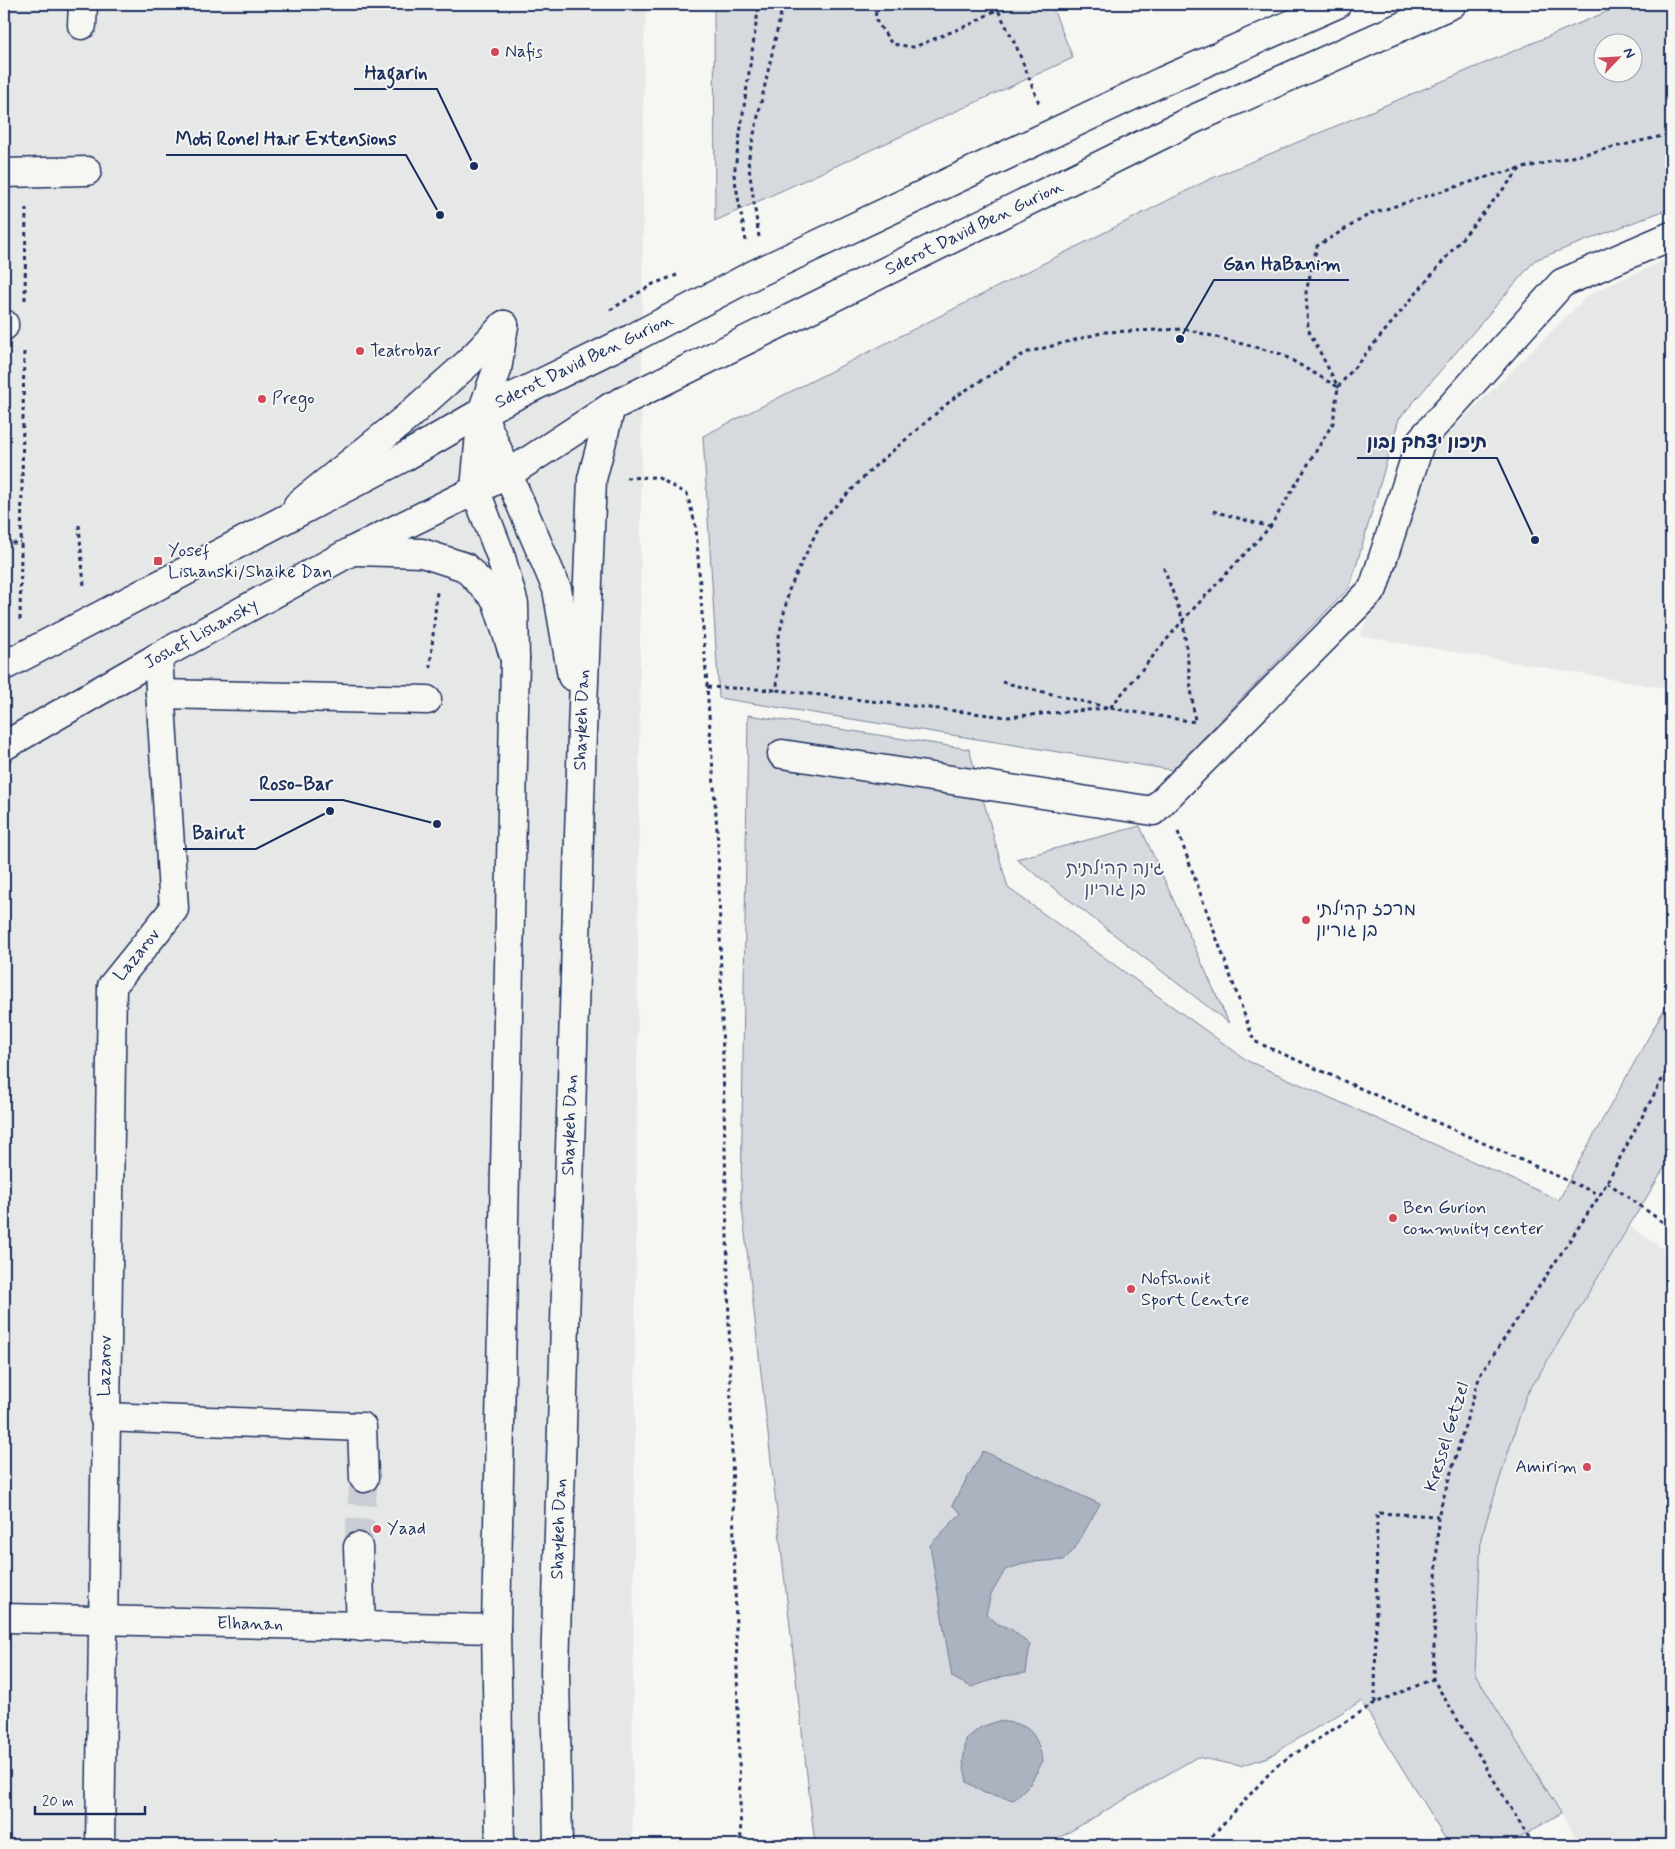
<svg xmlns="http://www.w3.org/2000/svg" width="1675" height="1849" font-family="Mynerve,'Playpen Sans Hebrew',sans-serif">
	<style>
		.built { fill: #e6e7e7 }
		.green { fill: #d6d9dd; stroke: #78849e; fill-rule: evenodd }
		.water { fill: #abb2c0; stroke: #717e99 }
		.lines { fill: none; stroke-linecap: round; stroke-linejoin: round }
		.minor-tunnel { stroke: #caced4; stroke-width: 28; stroke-dasharray: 28 14; stroke-linecap: butt }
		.minor-casing { stroke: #1b2f5e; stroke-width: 31 }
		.major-casing { stroke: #1b2f5e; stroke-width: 31 }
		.path { stroke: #1b2f5e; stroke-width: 3; stroke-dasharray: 4 4; stroke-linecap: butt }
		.minor { stroke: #f6f6f2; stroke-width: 28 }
		.major { stroke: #f6f6f2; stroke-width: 28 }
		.poi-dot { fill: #d1495b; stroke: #f6f6f2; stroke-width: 2 }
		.labels { text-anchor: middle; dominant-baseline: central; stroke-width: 4; stroke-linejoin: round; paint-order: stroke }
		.poi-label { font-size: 18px; fill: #1b2f5e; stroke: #f6f6f2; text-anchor: start }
		.street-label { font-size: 18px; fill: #1b2f5e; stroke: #f6f6f2 }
		.park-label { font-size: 18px; fill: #405177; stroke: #f6f6f2 }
		.leader { fill: none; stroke: #1b2f5e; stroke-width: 2 }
		.callout-dot { fill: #1b2f5e; stroke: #f6f6f2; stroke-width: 2 }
		.callout-label { font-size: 19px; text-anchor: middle; font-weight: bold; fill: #1b2f5e; stroke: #f6f6f2; stroke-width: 4; stroke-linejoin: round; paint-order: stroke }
	</style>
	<rect width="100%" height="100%" fill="#f6f6f2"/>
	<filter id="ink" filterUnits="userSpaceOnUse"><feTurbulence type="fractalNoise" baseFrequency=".02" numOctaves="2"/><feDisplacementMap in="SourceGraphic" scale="10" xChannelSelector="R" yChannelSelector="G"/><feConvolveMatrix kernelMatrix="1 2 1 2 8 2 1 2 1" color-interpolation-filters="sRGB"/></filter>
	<g filter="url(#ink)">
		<!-- built -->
		<g class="built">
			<polygon points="4,4 647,4 644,46 632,1845 4,1845"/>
			<polygon points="1671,258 1671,689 1360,636 1438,444 1589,294"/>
			<polygon points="1630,1226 1671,1255 1671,1845 1590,1845 1576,1837 1475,1674 1481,1538 1526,1396"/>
		</g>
		<!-- green -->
		<g class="green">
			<polygon points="714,4 1051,4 1073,58 715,221"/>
			<path d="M1625,4H1671V208L1535,260L1399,419L1350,587L1172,770L719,698L703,436L1208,180ZM1632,42V72H1602V42Z"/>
			<polygon points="748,715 969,749 1008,888 1248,1061 1559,1200 1576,1167 1671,997 1671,1157 1526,1396 1481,1538 1475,1674 1561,1813 1508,1845 1449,1845 1361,1701 1268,1757 1240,1766 1197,1757 1047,1845 815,1845 741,1198"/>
			<polygon points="1140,826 1229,1023 1016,859"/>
		</g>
		<!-- water -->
		<g class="water">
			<polygon points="983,1451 1100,1504 1074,1550 1064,1560 1029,1562 1005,1570 991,1595 986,1614 998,1624 1011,1629 1030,1645 1026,1673 1004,1676 971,1687 952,1677 930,1545 961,1513 952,1505"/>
			<path d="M998,1721C1030,1724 1035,1730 1043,1761L1030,1784L1014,1800L984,1793L967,1782L963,1762L966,1739L981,1727Z"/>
		</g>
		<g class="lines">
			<!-- minor-tunnel -->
			<polyline class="minor-tunnel" points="358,1547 364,1478"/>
			<defs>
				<g id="minor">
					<polyline points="82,25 83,4"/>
					<polyline points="4,173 87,171"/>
					<polyline points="4,324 4,326"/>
					<polyline points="483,416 557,589 572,676"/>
					<polyline points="298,505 405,419 468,363 504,325"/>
					<polyline points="160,694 427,700"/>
					<polyline points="782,754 1153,811 1373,589 1421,440 1562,283 1671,236"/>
					<polyline points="104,1417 362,1427 364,1478"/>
					<polyline points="358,1547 361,1627"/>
					<polyline points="4,1618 496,1629"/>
					<polyline points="100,1845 112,986 174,909 158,657"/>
					<polyline points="500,1845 496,1629 515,659 514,604 500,554 475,489 482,412 497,370 504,325"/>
					<polyline points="558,1845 555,1671 582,732 592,479 611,407"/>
				</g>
				<g id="major">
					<polyline points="356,551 422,553 465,567 496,599 515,659"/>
					<polyline points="4,666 406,456 482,412 631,339 755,274 1163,81 1337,4"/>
					<polyline points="4,746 158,657 352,551 508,474 611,407 1194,119 1452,4"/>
				</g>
			</defs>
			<!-- minor casing -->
			<use href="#minor" class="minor-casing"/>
			<!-- major casing -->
			<use href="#major" class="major-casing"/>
			<!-- path -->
			<g class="path">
				<polyline points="877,4 875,19 892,44 914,47 971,24 998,9"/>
				<polyline points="995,4 1017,48 1039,103"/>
				<polyline points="1520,169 1338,387 1308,329 1306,292 1317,246 1370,214 1493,175 1671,134"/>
				<polyline points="759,237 748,161 783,4"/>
				<polyline points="746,241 734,175 759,4"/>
				<polyline points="25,300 26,206"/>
				<polyline points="610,310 653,284 677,275"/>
				<polygon points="1185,329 1281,354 1338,387 1333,423 1270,527 1183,620 1110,708 1007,717 777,690 778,641 789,590 822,520 874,467 955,397 1025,353 1105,332"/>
				<polyline points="626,478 657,477 687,494 696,527 718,844 741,1845"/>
				<polyline points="1213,511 1270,527"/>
				<polyline points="79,525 84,586"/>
				<polyline points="4,543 21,543"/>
				<polyline points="20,620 24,351"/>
				<polyline points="430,668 437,592"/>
				<polyline points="1002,682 1110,708 1195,722 1183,620 1163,566"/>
				<polyline points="707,687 777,690"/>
				<polyline points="1178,832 1254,1041 1600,1195"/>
				<polyline points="1607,1182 1671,1228"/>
				<polyline points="1375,1703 1377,1513 1438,1516"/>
				<polyline points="1212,1836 1277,1765 1375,1703 1433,1679"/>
				<polyline points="1533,1845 1433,1679 1438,1516 1480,1375 1600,1195 1671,1063"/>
			</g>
			<!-- minor -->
			<use href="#minor" class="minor"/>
			<!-- major -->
			<use href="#major" class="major"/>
		</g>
	</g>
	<!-- markers -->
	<g class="poi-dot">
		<circle cx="495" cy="52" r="5"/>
		<circle cx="360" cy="351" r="5"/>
		<circle cx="262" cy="399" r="5"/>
		<rect x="153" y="556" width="10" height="10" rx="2.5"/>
		<circle cx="1306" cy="920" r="5"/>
		<circle cx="1393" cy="1218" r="5"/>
		<circle cx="1131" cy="1289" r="5"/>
		<circle cx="1587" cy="1467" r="5"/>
		<circle cx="377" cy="1529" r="5"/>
	</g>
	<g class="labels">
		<!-- poi labels -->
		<g class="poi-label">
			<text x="505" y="52">Nafis</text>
			<text x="370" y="351">Teatrobar</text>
			<text x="272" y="399">Prego</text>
			<text x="168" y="551">Yosef<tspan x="168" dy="21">Lishanski/Shaike Dan</tspan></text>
			<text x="1316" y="910">מרכז קהילתי<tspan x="1316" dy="21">בן גוריון</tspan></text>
			<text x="1403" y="1208">Ben Gurion<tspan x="1403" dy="21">community center</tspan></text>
			<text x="1141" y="1279">Nofshonit<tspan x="1141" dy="21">Sport Centre</tspan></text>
			<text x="1577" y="1467" text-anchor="end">Amirim</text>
			<text x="387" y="1529">Yaad</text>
		</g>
		<!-- street labels -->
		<g class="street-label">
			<text transform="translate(974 228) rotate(-26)">Sderot David Ben Gurion</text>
			<text transform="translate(584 361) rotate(-26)">Sderot David Ben Gurion</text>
			<text transform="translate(201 634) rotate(-29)">Joshef Lishansky</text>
			<text transform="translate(582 720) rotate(-88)">Shaykeh Dan</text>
			<text transform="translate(137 955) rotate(-51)">Lazarov</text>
			<text transform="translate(570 1125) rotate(-88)">Shaykeh Dan</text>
			<text transform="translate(105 1366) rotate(-89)">Lazarov</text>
			<text transform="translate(1447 1437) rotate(-73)">Kressel Getzel</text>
			<text transform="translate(559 1529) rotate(-88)">Shaykeh Dan</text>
			<text transform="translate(250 1624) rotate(1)">Elhanan</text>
		</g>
		<!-- park labels -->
		<g class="park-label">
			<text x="1115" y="869">גינה קהילתית<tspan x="1115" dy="21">בן גוריון</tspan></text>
		</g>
	</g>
	<!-- callouts -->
	<path class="leader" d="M474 166L437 89H354M440 215L406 155H166M1180 339L1214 280H1349M1535 540L1497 458H1357M437 824L343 800H250M330 811L256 849H183"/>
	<g class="callout-dot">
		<circle cx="474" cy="166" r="5"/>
		<circle cx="440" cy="215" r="5"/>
		<circle cx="1180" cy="339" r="5"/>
		<circle cx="1535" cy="540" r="5"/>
		<circle cx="437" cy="824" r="5"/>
		<circle cx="330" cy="811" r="5"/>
	</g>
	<g class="callout-label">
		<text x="396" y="79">Hagarin</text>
		<text x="286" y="145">Moti Ronel Hair Extensions</text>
		<text x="1282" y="270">Gan HaBanim</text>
		<text x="1427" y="448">תיכון יצחק נבון</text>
		<text x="296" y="790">Roso-Bar</text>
		<text x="219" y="839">Bairut</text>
	</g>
	<!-- margin -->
	<rect width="1675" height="1849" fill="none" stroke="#f6f6f2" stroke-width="20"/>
	<rect x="10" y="10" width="1655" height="1829" fill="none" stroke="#1b2f5e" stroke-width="2" filter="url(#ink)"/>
	<!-- north arrow -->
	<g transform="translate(1618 58) rotate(65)"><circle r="24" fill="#f6f6f2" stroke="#9ea6b7"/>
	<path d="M0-4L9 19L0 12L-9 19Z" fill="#d1495b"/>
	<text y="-8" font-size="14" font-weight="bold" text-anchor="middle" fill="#1b2f5e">N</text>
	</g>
	<!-- scale -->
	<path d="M35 1806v8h110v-8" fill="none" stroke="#1b2f5e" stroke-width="2.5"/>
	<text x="42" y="1806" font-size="15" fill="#1b2f5e" stroke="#f6f6f2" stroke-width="4" paint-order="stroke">20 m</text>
</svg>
